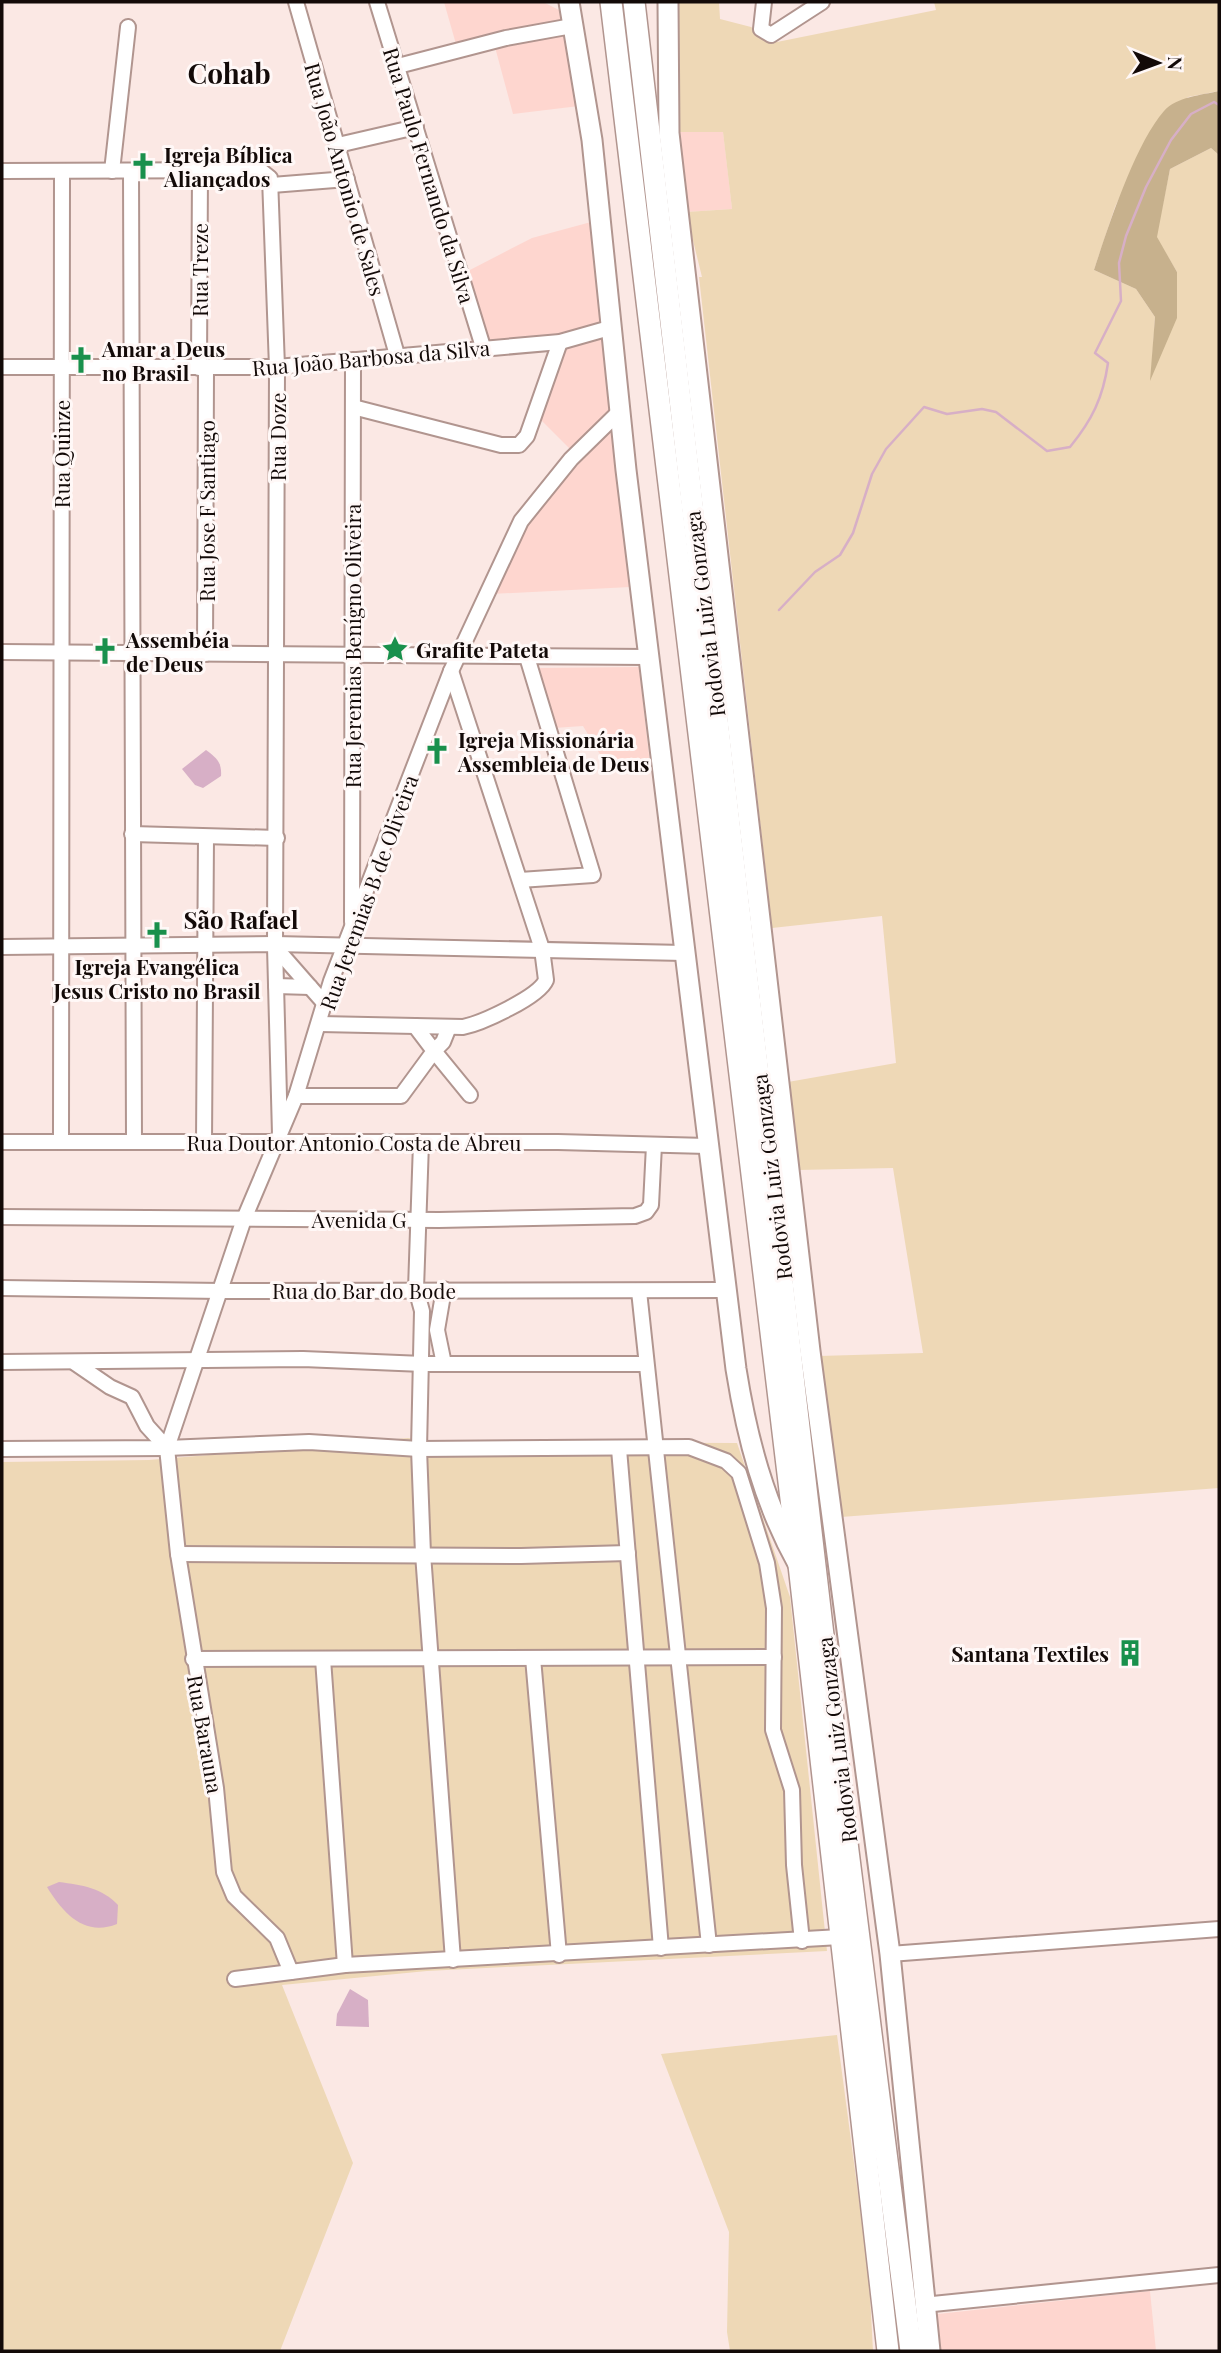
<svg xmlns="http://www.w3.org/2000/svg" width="1221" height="2353" font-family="'Playfair Display',serif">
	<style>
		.built { fill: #fed6cf }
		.green { fill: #eed8b6 }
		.forest { fill: #c7b18d }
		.water { fill: #d7afc6 }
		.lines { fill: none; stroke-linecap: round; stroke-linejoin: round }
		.stream { stroke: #d7afc6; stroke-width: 2.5 }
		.minor-casing { stroke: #b1958f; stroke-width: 18 }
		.major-casing { stroke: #b1958f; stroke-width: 23 }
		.highway-casing { stroke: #b1958f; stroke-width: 24 }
		.minor { stroke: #fff; stroke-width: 14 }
		.major { stroke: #fff; stroke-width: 19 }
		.highway { stroke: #fff; stroke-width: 21 }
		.labels { text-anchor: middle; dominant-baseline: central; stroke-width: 6; stroke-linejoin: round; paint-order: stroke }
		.poi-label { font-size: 21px; font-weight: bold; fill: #130a08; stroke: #fff8f7; text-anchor: start }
		.street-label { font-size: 21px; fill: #130a08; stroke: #fff8f7 }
		.quarter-label { font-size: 24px; font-weight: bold; fill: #130a08; stroke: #fff8f7 }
		.district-label { font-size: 28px; font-weight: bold; fill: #130a08; stroke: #fff8f7 }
	</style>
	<rect width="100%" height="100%" fill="#fbe8e4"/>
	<!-- built -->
	<g class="built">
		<polygon points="444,2 543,2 565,13 579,106 513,114 492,36 456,44"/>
		<polygon points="723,131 732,209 686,212 679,132"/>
		<polygon points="591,222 616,407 572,451 540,419 560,334 486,341 466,272 532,238"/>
		<polygon points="612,427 630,587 491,594 530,518"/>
		<polygon points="639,667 650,764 607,766 583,726 554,728 538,668"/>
		<polygon points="1150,2291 1156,2351 935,2351 929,2315"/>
	</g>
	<!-- green -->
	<g class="green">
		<polygon points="679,2 719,2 720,19 751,27 777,42 936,10 934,2 1219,2 1219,91 1188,97 1144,145 1115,207 1094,270 1136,289 1155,317 1151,378 1177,272 1156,237 1170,169 1211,148 1219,155 1219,1488 841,1517 833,1442 819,1356 923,1353 893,1168 798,1170 788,1082 896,1063 882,916 772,928 699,277 702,277 686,212 732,209 723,132 679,132"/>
		<polygon points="408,1438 438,1442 737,1443 790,1597 827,1951 427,1971 282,1985 353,2163 280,2351 2,2351 2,1462 149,1460"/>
		<polygon points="837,2035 869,2276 873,2351 730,2351 727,2332 729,2232 661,2054"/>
	</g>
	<!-- forest -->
	<path class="forest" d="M1219,91V155L1211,148L1170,169L1157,237L1177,272V318L1150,381L1155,317L1136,289L1094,270C1108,227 1135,144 1164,111C1176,97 1202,95 1219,91Z"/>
	<!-- water -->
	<g class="water">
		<path d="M206,750C217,758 222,763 221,776L203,788L195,785L182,769Z"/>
		<path d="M59,1882C82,1885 102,1888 118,1905L117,1924C84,1937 63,1913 47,1887Z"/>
		<polygon points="350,1989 368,2000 369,2027 336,2026 337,2014"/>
	</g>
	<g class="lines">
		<!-- stream -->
		<path class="stream" d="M779,610L815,572L840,555L853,533L872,474L886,449L924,407L947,414L982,409L996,412L1047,451L1070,447C1092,420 1103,398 1108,363L1095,353L1121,301L1119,263L1126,236L1146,187L1171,140L1191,114L1214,102L1219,105"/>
		<defs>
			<g id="minor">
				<polyline points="296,2 397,355"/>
				<polyline points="377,2 483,347"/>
				<polyline points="764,2 761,29 771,35 822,2"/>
				<polyline points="398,66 506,38 572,26"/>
				<polyline points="338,145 416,127"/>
				<polyline points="2,171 260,170 270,178 277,367 275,947 280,1134"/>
				<polyline points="112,171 128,27"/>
				<polyline points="131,171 134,1142"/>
				<polyline points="272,185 347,179"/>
				<polyline points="2,367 277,367 560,342 613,327"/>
				<polyline points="199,368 200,171"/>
				<polyline points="353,407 501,445 519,445 527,436 560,342"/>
				<polyline points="620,411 571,459 521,521 451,671 331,981 296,1096 244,1219 167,1448 178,1554 216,1788 224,1872 234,1896 277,1938 291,1972 345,1965 840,1937"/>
				<polyline points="2,652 648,657"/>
				<polyline points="205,654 206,369"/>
				<polyline points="132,834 277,838"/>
				<polyline points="520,880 593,875 527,657"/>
				<polyline points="352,922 353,360"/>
				<polyline points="2,947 275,944 684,953"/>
				<polyline points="275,947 325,1004"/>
				<polyline points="276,986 310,987"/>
				<path d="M320,1024L463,1027C482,1023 539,997 546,980L542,949L451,671"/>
				<polyline points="449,1027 443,1042 434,1051 470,1095"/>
				<polyline points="296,1096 401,1096 434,1051 415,1026"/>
				<polyline points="2,1142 558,1142 707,1146"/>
				<polyline points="61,1142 62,171"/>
				<polyline points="204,1142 206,837"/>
				<polyline points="421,1143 416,1289 422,1311 419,1449 423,1554 453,1960"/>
				<polyline points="2,1217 439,1220 635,1216 646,1212 651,1205 654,1145"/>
				<polyline points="2,1288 222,1291 726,1290"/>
				<polyline points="639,1291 709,1945"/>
				<polyline points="2,1362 303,1359 423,1364 645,1364"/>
				<polyline points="75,1363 110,1387 132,1397 147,1426 167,1448"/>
				<polyline points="444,1364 437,1330 444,1289"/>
				<polyline points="2,1449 167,1448 309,1442 419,1449 689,1447 726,1461 739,1473 767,1563 774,1608 773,1730 792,1790 794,1865 802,1941"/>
				<polyline points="619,1449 661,1948"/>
				<polyline points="178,1554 521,1556 628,1553"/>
				<polyline points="533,1658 559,1955"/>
				<polyline points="193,1659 774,1657"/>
				<polyline points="323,1659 345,1965"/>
				<polyline points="890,1954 1219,1929"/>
				<polyline points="235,1979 291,1972"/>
				<polyline points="923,2305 1219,2275"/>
			</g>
			<g id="major">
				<path d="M569,2L592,140L626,470L736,1369C747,1438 764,1503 798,1564"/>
				<polyline points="668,2 669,133 810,1351 890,1954 930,2351"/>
			</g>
			<g id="highway">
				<polyline points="611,2 799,1565 888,2351"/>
				<polyline points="634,2 848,1851 911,2351"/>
			</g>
		</defs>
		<!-- minor casing -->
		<use href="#minor" class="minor-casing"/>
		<!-- major casing -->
		<use href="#major" class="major-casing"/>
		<!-- highway casing -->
		<use href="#highway" class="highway-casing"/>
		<!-- minor -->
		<use href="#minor" class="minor"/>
		<!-- major -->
		<use href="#major" class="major"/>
		<!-- highway -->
		<use href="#highway" class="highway"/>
	</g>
	<!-- icons -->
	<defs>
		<symbol id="church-bare" viewBox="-9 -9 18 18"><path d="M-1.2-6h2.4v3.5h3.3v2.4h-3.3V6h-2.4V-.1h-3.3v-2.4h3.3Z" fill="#19904c" stroke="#fff8f7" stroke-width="2.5" paint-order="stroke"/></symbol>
		<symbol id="sight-bare" viewBox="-9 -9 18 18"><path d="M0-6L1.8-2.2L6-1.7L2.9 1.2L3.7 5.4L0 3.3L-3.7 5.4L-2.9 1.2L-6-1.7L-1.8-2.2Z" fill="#19904c" stroke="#fff8f7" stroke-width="2.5" paint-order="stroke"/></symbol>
		<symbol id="building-bare" viewBox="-9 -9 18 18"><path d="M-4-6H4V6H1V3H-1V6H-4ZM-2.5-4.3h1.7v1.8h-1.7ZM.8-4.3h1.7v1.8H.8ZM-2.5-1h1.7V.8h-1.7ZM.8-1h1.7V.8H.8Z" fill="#19904c" stroke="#fff8f7" stroke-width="2.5" paint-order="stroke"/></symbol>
	</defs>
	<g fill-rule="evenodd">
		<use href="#church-bare" x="124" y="147" width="38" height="38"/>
		<use href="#church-bare" x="62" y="341" width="38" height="38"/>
		<use href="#sight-bare" x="376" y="630" width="38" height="38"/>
		<use href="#church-bare" x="86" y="632" width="38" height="38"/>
		<use href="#church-bare" x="418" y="732" width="38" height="38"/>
		<use href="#church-bare" x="138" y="916" width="38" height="38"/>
		<use href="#building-bare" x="1111" y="1634" width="38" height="38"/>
	</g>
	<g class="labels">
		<!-- poi labels -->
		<g class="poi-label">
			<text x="164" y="154">Igreja Bíblica<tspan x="164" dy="24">Aliançados</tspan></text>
			<text x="102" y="348">Amar a Deus<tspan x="102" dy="24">no Brasil</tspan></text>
			<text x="126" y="639">Assembéia<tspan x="126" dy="24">de Deus</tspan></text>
			<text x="416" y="649">Grafite Pateta</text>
			<text x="458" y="739">Igreja Missionária<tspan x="458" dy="24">Assembleia de Deus</tspan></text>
			<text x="157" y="966" text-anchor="middle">Igreja Evangélica<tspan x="157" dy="24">Jesus Cristo no Brasil</tspan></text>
			<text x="1109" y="1653" text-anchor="end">Santana Textiles</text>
		</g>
		<!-- street labels -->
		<g class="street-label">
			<text transform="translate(430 175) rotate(73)">Rua Paulo Fernando da Silva</text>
			<text transform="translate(346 179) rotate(74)">Rua João Antonio de Sales</text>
			<text transform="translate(199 270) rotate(-90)">Rua Treze</text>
			<text transform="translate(371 357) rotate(-5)">Rua João Barbosa da Silva</text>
			<text transform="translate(277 437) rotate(-90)">Rua Doze</text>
			<text transform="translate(61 454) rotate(-90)">Rua Quinze</text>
			<text transform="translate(206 511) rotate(-90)">Rua Jose F Santiago</text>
			<text transform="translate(704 614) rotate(-97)">Rodovia Luiz Gonzaga</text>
			<text transform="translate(352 646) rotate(-90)">Rua Jeremias Benígno Oliveira</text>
			<text transform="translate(368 892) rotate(-70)">Rua Jeremias B de Oliveira</text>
			<text x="354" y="1142">Rua Doutor Antonio Costa de Abreu</text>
			<text transform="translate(771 1177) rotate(-97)">Rodovia Luiz Gonzaga</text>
			<text x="359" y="1219">Avenida G</text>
			<text x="364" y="1290">Rua do Bar do Bode</text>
			<text transform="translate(206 1734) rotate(80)">Rua Barauna</text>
			<text transform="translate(836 1740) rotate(-97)">Rodovia Luiz Gonzaga</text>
		</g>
		<!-- quarter labels -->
		<g class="quarter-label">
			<text x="241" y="919">São Rafael</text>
		</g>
		<!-- district labels -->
		<g class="district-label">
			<text x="229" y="72">Cohab</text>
		</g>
	</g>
	<!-- border -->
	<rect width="1221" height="2353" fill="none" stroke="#130a08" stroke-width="7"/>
	<!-- north arrow -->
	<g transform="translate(1158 63) rotate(91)" stroke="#fff8f7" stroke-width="5" paint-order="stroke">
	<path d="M0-5L12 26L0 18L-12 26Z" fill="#130a08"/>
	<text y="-10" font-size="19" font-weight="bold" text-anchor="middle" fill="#130a08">N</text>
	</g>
</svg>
